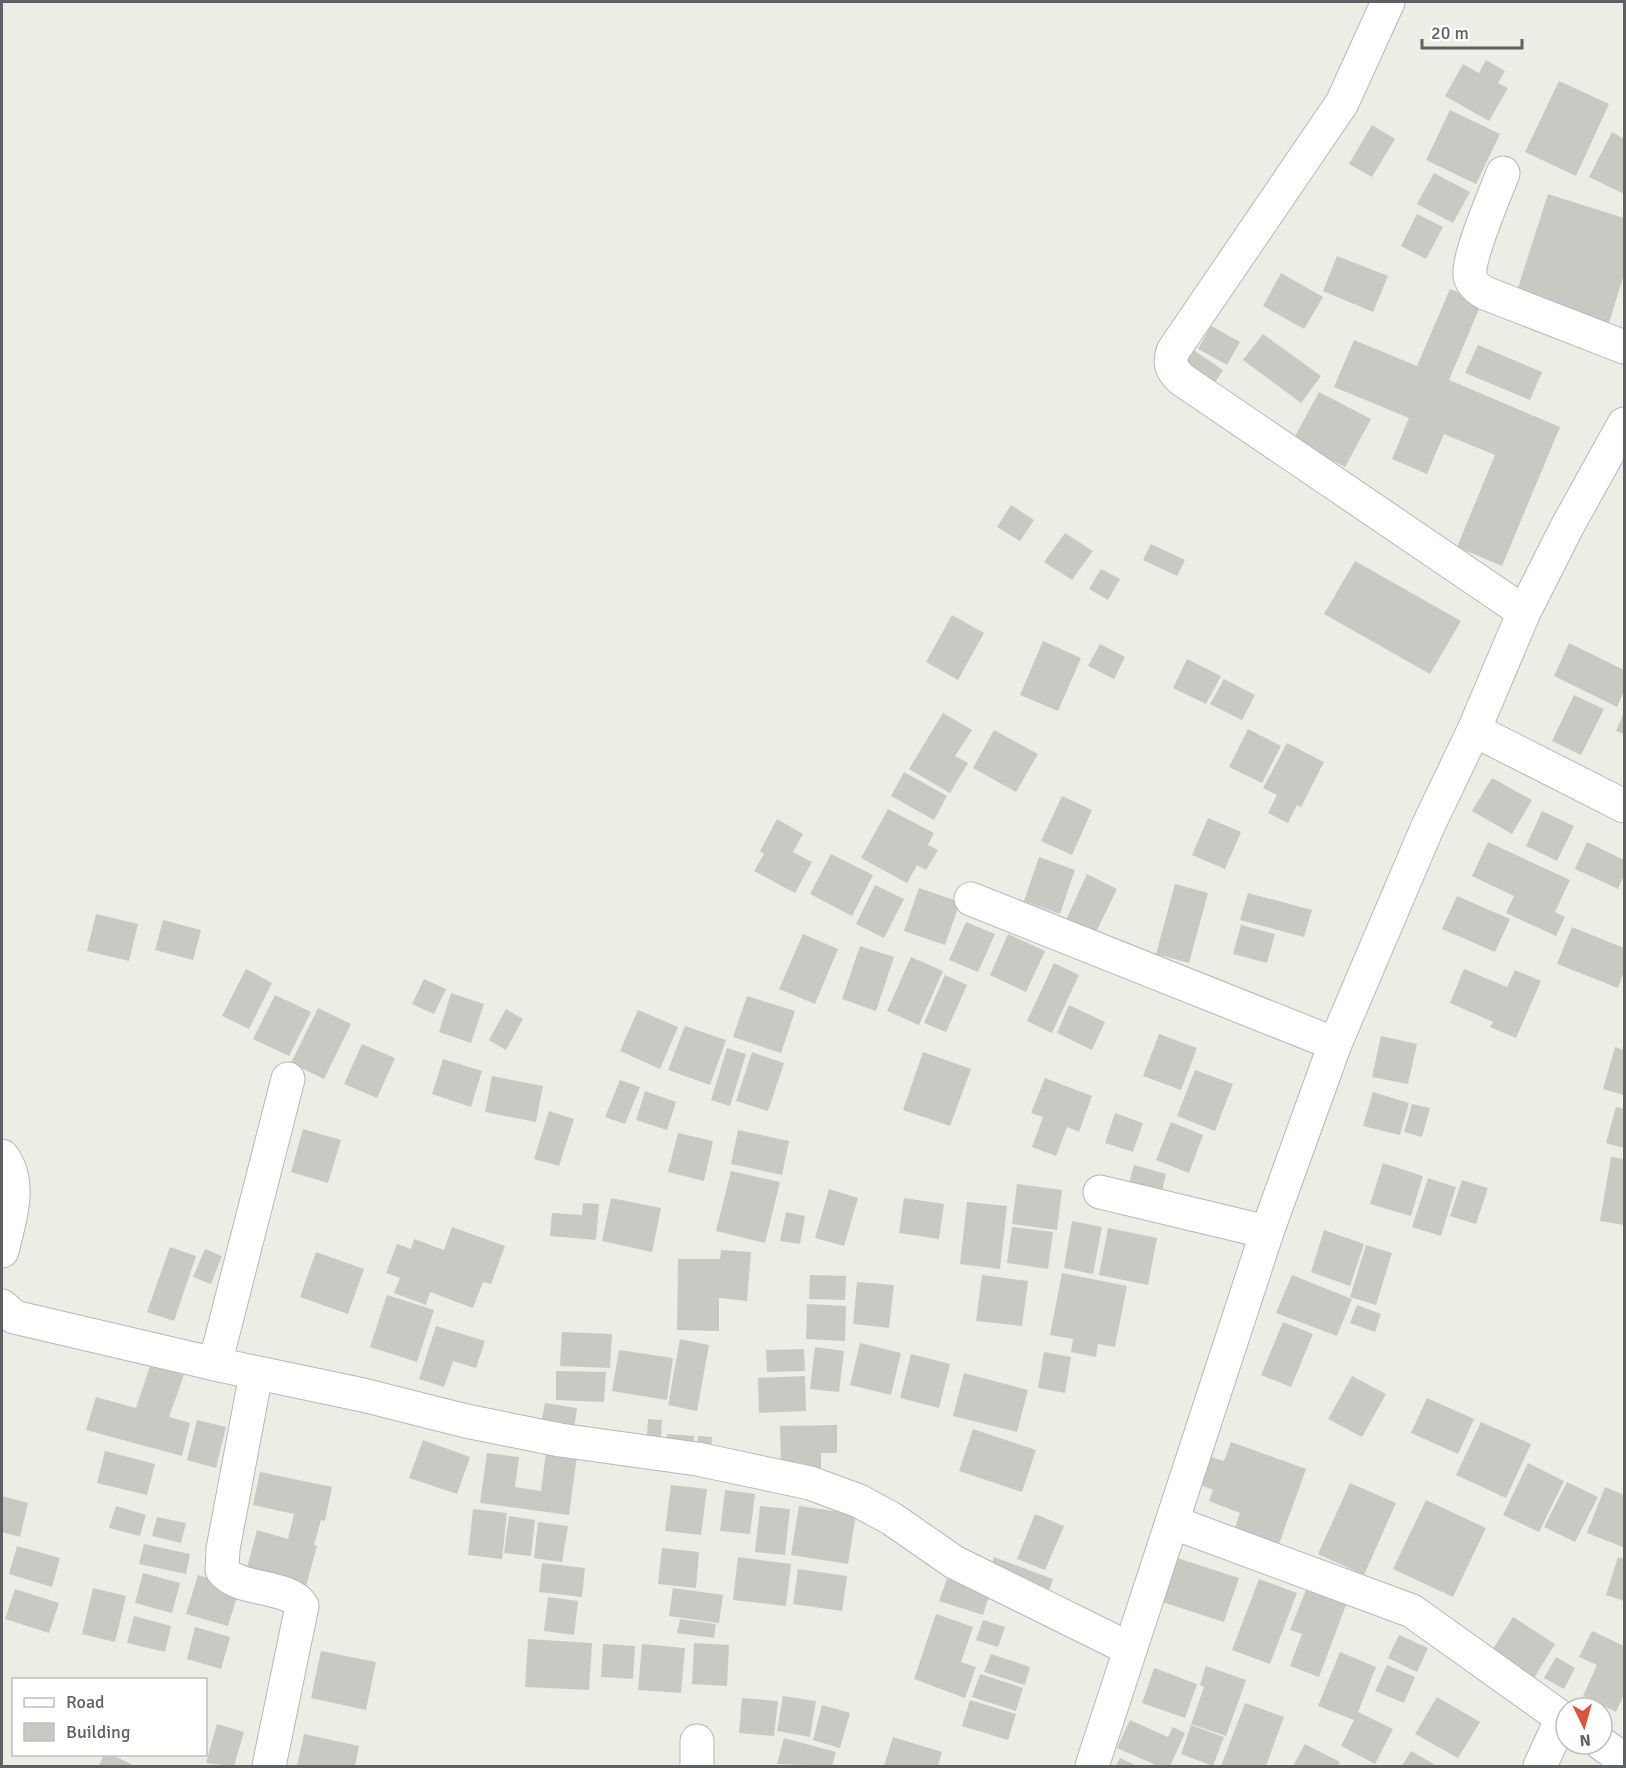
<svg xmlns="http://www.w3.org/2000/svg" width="1626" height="1768" font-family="Signika,sans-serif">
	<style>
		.building { fill: #cac8c2 }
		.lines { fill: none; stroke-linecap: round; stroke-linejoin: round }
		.minor-casing { stroke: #b5b7bb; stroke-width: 35 }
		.minor { stroke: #fff; stroke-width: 33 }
	</style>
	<rect width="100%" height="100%" fill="#eeede5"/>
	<!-- building -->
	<g class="building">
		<polygon points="1486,60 1505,71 1498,83 1508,88 1489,121 1445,96 1463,64 1479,73"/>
		<polygon points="1559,81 1609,104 1576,176 1525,152"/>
		<polygon points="1450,110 1500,134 1476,184 1426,160"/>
		<polygon points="1372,125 1395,139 1372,177 1349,164"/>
		<polygon points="1612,132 1624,139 1624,194 1589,177"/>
		<polygon points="1434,173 1470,192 1453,223 1417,204"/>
		<polygon points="1548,194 1624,218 1624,274 1608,326 1515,297"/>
		<polygon points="1417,214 1443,227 1426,259 1401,246"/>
		<polygon points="1337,256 1388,276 1373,312 1323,291"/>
		<polygon points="1281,273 1323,297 1304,329 1263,306"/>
		<polygon points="1450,289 1482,302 1449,380 1560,427 1502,566 1457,547 1495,455 1444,434 1427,474 1392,459 1409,418 1334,387 1354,340 1417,366"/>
		<polygon points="1211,326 1240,342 1227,365 1198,349"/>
		<polygon points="1263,334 1321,376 1301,403 1243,360"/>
		<polygon points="1478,345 1542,372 1530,400 1465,373"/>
		<polygon points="1189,347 1223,370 1213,386 1178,363"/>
		<polygon points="1319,392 1371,419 1345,467 1293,440"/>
		<polygon points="1011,505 1034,520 1020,541 997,527"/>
		<polygon points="1065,533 1093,551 1072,580 1044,562"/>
		<polygon points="1151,544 1185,560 1177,576 1143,560"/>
		<polygon points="1355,561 1461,621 1430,674 1324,614"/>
		<polygon points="1101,569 1120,579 1108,600 1089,589"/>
		<polygon points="952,615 984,633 958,680 926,662"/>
		<polygon points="1043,641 1081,658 1058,711 1020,695"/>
		<polygon points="1569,643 1624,670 1624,691 1617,707 1554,676"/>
		<polygon points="1100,644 1125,657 1114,679 1088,666"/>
		<polygon points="1187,659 1221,676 1206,704 1173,688"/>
		<polygon points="1224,679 1255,695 1242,720 1210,704"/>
		<polygon points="1574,695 1604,709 1581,755 1552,741"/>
		<polygon points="1624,712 1624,734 1616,731"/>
		<polygon points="943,713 972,730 955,756 968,763 950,793 909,769"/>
		<polygon points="1248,729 1281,746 1262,783 1229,767"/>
		<polygon points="994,730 1038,754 1016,792 973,768"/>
		<polygon points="1287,743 1324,762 1301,807 1297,805 1288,823 1268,813 1277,795 1263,788"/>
		<polygon points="904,772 947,796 934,820 891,796"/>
		<polygon points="1492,778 1532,800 1512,834 1472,811"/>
		<polygon points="1062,796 1092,810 1072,855 1041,841"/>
		<polygon points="888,809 934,833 928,845 938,850 926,870 917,865 907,883 861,858"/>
		<polygon points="1542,811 1574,826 1557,861 1526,846"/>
		<polygon points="1208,818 1241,832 1225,869 1192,855"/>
		<polygon points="777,819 803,834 793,852 812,862 795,893 754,871 764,854 760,851"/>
		<polygon points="1488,842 1570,880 1555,912 1565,917 1556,936 1506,913 1514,896 1472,876"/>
		<polygon points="1587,842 1624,860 1624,875 1618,889 1575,869"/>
		<polygon points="831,854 873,875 852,916 810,894"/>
		<polygon points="1039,857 1075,870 1060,914 1024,901"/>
		<polygon points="1087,874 1117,889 1095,934 1066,920"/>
		<polygon points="1175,884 1208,893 1189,963 1156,954"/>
		<polygon points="875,885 904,899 884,938 856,924"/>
		<polygon points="919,888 960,902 945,945 904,931"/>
		<polygon points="1248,893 1312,910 1304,937 1240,920"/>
		<polygon points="1457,896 1510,919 1495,952 1442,929"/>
		<polygon points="96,914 138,924 129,961 87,951"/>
		<polygon points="163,920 201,930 193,960 155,950"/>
		<polygon points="966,922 995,934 978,972 949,960"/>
		<polygon points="1241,925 1275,934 1267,963 1233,954"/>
		<polygon points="1572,927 1624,948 1624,971 1618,988 1557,964"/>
		<polygon points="803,934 838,949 815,1004 779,989"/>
		<polygon points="1008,934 1045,951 1026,992 990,975"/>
		<polygon points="860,946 894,957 876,1011 842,999"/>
		<polygon points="911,957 943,971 919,1025 887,1011"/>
		<polygon points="1054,963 1079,975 1052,1033 1027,1021"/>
		<polygon points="246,969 272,983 249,1029 222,1016"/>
		<polygon points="1464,969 1507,987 1515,970 1541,981 1516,1038 1490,1027 1493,1022 1450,1003"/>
		<polygon points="945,975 967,985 946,1032 924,1023"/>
		<polygon points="424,979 446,989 434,1014 412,1004"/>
		<polygon points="451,993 484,1004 471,1043 439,1032"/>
		<polygon points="275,995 311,1012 289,1056 253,1039"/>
		<polygon points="747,996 795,1011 781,1053 733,1037"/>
		<polygon points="1069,1005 1105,1022 1092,1050 1057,1033"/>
		<polygon points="318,1008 351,1024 324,1079 291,1063"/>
		<polygon points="506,1009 523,1019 506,1050 489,1040"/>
		<polygon points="638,1010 678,1027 660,1069 620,1051"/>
		<polygon points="685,1026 726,1040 710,1085 668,1070"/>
		<polygon points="1159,1034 1197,1048 1181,1090 1143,1076"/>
		<polygon points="1381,1036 1417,1044 1408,1084 1372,1077"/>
		<polygon points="362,1044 395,1058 377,1098 344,1084"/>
		<polygon points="1615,1047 1624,1050 1624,1095 1603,1089"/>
		<polygon points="727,1048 746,1054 730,1106 711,1100"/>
		<polygon points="752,1052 784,1063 768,1111 736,1101"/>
		<polygon points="923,1052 971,1069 950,1126 903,1110"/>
		<polygon points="443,1059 482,1071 471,1107 432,1094"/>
		<polygon points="1195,1070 1233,1084 1215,1131 1177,1116"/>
		<polygon points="492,1076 543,1086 536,1122 485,1112"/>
		<polygon points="1045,1078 1092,1096 1079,1132 1067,1127 1056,1156 1032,1147 1043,1117 1031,1113"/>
		<polygon points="620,1080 640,1087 625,1124 605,1117"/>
		<polygon points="645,1091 676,1102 667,1130 636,1120"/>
		<polygon points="1373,1092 1409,1103 1400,1135 1363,1126"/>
		<polygon points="1412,1104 1430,1108 1422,1137 1404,1132"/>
		<polygon points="1616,1107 1624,1109 1624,1148 1606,1143"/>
		<polygon points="549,1111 574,1119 559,1166 534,1159"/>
		<polygon points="1115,1113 1143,1123 1133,1152 1105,1143"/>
		<polygon points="1171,1122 1203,1135 1189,1173 1156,1160"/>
		<polygon points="303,1129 341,1140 328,1183 291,1172"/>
		<polygon points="738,1130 789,1141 782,1175 731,1164"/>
		<polygon points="678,1133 713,1141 704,1181 668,1172"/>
		<polygon points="1611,1157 1624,1159 1624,1225 1600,1221"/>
		<polygon points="1383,1163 1423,1176 1411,1216 1370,1204"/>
		<polygon points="1134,1165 1166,1174 1159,1203 1126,1194"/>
		<polygon points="731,1171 780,1182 765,1243 716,1231"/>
		<polygon points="1428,1178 1456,1187 1441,1236 1412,1227"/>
		<polygon points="1462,1180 1488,1188 1476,1224 1450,1216"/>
		<polygon points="1017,1184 1062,1190 1057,1230 1012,1224"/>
		<polygon points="829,1189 858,1198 844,1246 815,1238"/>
		<polygon points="611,1198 661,1208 652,1252 602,1241"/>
		<polygon points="904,1198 944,1204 939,1239 899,1233"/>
		<polygon points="967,1202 1007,1206 1000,1269 960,1264"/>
		<polygon points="583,1203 599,1204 596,1240 550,1236 552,1213 582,1215"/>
		<polygon points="786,1212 805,1216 800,1244 780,1241"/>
		<polygon points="1072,1221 1102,1227 1093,1274 1064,1268"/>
		<polygon points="452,1227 505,1246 491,1284 483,1282 473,1308 430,1292 426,1305 394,1293 400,1278 386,1273 397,1244 411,1249 414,1239 444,1250"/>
		<polygon points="1012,1227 1053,1232 1048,1269 1007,1263"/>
		<polygon points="1108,1228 1157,1238 1148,1285 1099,1275"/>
		<polygon points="1324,1230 1364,1244 1350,1286 1311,1272"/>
		<polygon points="1366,1245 1392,1253 1376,1305 1350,1297"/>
		<polygon points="170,1247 196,1256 174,1321 147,1312"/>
		<polygon points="205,1249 222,1256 211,1284 193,1277"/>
		<polygon points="721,1250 751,1252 747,1301 719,1298 719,1331 677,1330 678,1259 720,1259"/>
		<polygon points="316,1252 364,1269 348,1314 300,1297"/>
		<polygon points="1062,1273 1127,1286 1115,1347 1098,1344 1096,1357 1071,1352 1073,1339 1050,1335"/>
		<polygon points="810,1275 846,1276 845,1300 809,1299"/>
		<polygon points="982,1275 1028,1281 1022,1326 976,1321"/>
		<polygon points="1292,1275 1352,1299 1337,1336 1276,1313"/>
		<polygon points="857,1282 894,1285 889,1328 853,1324"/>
		<polygon points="387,1295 434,1310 417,1362 370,1347"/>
		<polygon points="807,1304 846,1306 845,1341 806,1339"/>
		<polygon points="1357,1305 1381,1314 1375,1332 1350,1323"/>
		<polygon points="1283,1322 1313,1334 1291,1387 1261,1375"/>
		<polygon points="436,1326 485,1341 476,1368 453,1361 444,1387 419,1379"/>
		<polygon points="562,1332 612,1334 610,1368 560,1366"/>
		<polygon points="680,1339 709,1345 697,1411 668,1405"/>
		<polygon points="860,1343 901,1353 891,1395 850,1385"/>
		<polygon points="815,1347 844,1351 839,1392 810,1389"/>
		<polygon points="804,1349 805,1371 767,1372 766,1350"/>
		<polygon points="619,1350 673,1358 667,1400 612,1391"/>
		<polygon points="1044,1352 1071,1357 1065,1393 1038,1388"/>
		<polygon points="911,1354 950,1364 939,1408 900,1398"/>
		<polygon points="151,1363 184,1375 169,1417 190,1423 182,1456 86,1430 96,1397 136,1408"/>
		<polygon points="556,1371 606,1372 604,1402 556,1400"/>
		<polygon points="964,1373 1028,1390 1017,1432 953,1416"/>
		<polygon points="805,1376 806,1411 759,1413 758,1378"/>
		<polygon points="1352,1376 1386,1394 1362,1437 1328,1419"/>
		<polygon points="1427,1398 1474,1419 1458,1454 1411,1433"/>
		<polygon points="545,1403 577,1408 573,1435 540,1429"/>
		<polygon points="648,1419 662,1420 660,1450 646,1448"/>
		<polygon points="197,1420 226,1427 216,1468 187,1460"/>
		<polygon points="1481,1422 1531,1444 1506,1498 1456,1475"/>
		<polygon points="837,1425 837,1453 821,1453 821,1468 781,1469 780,1426"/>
		<polygon points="973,1429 1036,1450 1022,1492 959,1471"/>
		<polygon points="667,1434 694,1436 693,1455 666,1454"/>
		<polygon points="698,1436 712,1437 711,1457 697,1456"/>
		<polygon points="423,1440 470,1457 457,1494 409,1478"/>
		<polygon points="1231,1442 1306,1469 1279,1544 1235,1528 1240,1513 1209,1501 1213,1490 1201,1485 1211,1457 1224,1461"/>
		<polygon points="105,1451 155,1464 147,1495 97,1483"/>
		<polygon points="546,1452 577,1456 569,1515 480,1503 487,1453 519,1457 515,1487 541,1491"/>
		<polygon points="1528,1463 1564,1481 1539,1532 1503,1515"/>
		<polygon points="260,1472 332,1487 325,1521 321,1520 314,1545 317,1546 305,1590 245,1575 257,1530 288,1539 294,1514 253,1505"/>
		<polygon points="1567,1482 1598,1497 1575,1542 1544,1527"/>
		<polygon points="1350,1483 1396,1503 1364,1575 1318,1554"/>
		<polygon points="671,1485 707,1489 701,1535 665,1531"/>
		<polygon points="1605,1487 1624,1495 1623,1547 1587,1533"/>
		<polygon points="725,1490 755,1494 750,1534 720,1531"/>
		<polygon points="2,1496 28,1503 20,1537 2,1532"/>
		<polygon points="1426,1500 1486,1528 1453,1597 1393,1569"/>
		<polygon points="116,1506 146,1515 140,1536 109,1528"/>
		<polygon points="760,1506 790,1509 785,1555 755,1552"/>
		<polygon points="799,1506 856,1514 848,1564 791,1555"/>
		<polygon points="473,1509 507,1513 502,1559 468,1555"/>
		<polygon points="1035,1514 1064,1526 1045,1570 1017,1559"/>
		<polygon points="509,1516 535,1520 531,1556 504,1553"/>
		<polygon points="157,1517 186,1523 181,1543 152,1536"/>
		<polygon points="538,1522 568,1526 562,1562 534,1558"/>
		<polygon points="144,1544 190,1554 186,1574 139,1564"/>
		<polygon points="17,1546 60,1558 52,1587 9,1574"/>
		<polygon points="662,1548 699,1552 696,1588 658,1584"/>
		<polygon points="738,1557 791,1564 786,1606 733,1600"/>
		<polygon points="994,1557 1053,1579 1046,1599 987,1577"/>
		<polygon points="1174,1557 1239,1578 1224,1622 1159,1601"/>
		<polygon points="1618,1557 1624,1559 1624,1601 1606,1595"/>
		<polygon points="542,1563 585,1568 582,1597 539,1592"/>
		<polygon points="798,1569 847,1576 842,1611 793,1604"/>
		<polygon points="143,1573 180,1583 172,1613 135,1603"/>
		<polygon points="198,1575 240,1587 228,1626 186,1614"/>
		<polygon points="947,1579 990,1593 983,1615 939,1601"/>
		<polygon points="1259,1579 1297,1593 1270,1664 1232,1650"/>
		<polygon points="93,1588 126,1596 115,1642 82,1634"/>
		<polygon points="673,1588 723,1595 719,1623 669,1616"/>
		<polygon points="15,1589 59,1603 49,1633 5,1619"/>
		<polygon points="1306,1590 1346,1605 1319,1677 1290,1666 1302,1634 1290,1630"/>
		<polygon points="548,1597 578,1601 574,1635 544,1631"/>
		<polygon points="936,1614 973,1627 961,1662 976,1667 965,1698 914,1679"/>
		<polygon points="134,1616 171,1626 165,1652 127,1643"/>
		<polygon points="1513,1617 1555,1644 1534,1678 1491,1652"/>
		<polygon points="680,1619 716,1624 714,1638 677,1633"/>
		<polygon points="983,1620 1005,1627 998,1647 976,1640"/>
		<polygon points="195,1627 230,1637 221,1669 187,1659"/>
		<polygon points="1592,1631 1624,1646 1624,1694 1616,1712 1583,1696 1597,1665 1579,1657"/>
		<polygon points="1399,1635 1428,1648 1417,1672 1388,1658"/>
		<polygon points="528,1639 592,1643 589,1690 525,1687"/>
		<polygon points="694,1643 729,1645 727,1686 692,1684"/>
		<polygon points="603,1644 635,1646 633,1679 601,1677"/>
		<polygon points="642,1644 685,1648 681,1693 638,1690"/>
		<polygon points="321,1651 376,1662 366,1710 311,1698"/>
		<polygon points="1340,1652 1376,1667 1358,1712 1393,1729 1375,1764 1341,1746 1354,1720 1318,1706"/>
		<polygon points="991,1654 1030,1667 1025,1685 984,1672"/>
		<polygon points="1556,1657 1575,1668 1564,1689 1544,1678"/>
		<polygon points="1387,1665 1415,1677 1404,1703 1375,1691"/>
		<polygon points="1206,1666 1246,1680 1226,1736 1191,1724 1204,1687 1200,1685"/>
		<polygon points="1154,1668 1197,1684 1185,1718 1142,1703"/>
		<polygon points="980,1674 1023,1688 1016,1711 972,1697"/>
		<polygon points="783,1696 816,1701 810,1737 777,1731"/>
		<polygon points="1437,1697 1480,1722 1458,1758 1415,1734"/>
		<polygon points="742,1698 778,1701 774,1736 739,1733"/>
		<polygon points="970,1700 1016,1714 1008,1740 962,1726"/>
		<polygon points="1245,1703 1284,1717 1266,1766 1221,1766"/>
		<polygon points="822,1705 850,1713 840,1748 813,1740"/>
		<polygon points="1130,1720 1168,1737 1173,1727 1185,1733 1170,1766 1158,1766 1117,1748"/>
		<polygon points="217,1724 244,1732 234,1766 206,1763"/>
		<polygon points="1191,1725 1224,1737 1213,1766 1181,1754"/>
		<polygon points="304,1734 359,1746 355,1766 297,1766"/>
		<polygon points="893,1737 942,1752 938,1766 884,1766"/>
		<polygon points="784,1738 836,1752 832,1766 777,1764"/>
		<polygon points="1305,1744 1340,1762 1338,1766 1293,1766"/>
		<polygon points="1411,1751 1437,1766 1402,1766"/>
		<polygon points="104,1754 110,1754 135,1766 99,1766"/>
		<polygon points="1120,1758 1137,1766 1116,1766"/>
	</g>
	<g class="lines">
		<defs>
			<g id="minor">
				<path d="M1388,2L1342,103L1173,351C1169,364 1171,369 1181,379L1524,612"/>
				<path d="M1503,173C1495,195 1468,255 1470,275C1471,284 1478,289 1485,293L1624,347"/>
				<polyline points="1474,730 1624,806"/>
				<polyline points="971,899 1335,1044"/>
				<polyline points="288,1079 215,1364 363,1395 466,1421 560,1440 697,1459 810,1483 859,1501 892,1519 954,1562 1130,1649"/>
				<path d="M2,1156C23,1183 9,1221 2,1251"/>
				<polyline points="1100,1192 1267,1232"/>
				<polyline points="2,1306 14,1317 215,1364"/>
				<path d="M256,1374L223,1549L222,1570C238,1592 289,1584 302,1606L269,1766"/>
				<polyline points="1172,1522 1412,1611 1566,1721"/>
				<polyline points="697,1741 697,1766"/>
				<polyline points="1602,1744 1624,1760"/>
				<polyline points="1092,1766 1267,1232 1335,1044 1428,826 1474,730 1524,612 1568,525 1624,424"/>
				<polyline points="1540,1766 1562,1718"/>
			</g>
		</defs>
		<!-- minor casing -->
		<use href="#minor" class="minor-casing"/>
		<!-- minor -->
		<use href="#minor" class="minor"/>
	</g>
	<!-- border -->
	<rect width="1626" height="1768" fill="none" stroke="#5d6064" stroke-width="6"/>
	<!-- legend -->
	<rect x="12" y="1678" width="195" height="78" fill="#ffffff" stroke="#bebfc1" stroke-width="1.5"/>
	<rect x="24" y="1698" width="30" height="9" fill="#ffffff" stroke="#bebfc1" stroke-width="1.5"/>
	<text x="66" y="1708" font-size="18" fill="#5d6064">Road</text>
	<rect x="24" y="1723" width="30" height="18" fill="#cac8c2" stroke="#bebfc1" stroke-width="1.5"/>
	<text x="66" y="1738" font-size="18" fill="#5d6064">Building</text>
	<!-- north arrow -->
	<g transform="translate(1584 1726) rotate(175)"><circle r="28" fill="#ffffff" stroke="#bebfc1" stroke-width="1.5"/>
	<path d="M0-4.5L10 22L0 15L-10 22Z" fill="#db553e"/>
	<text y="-9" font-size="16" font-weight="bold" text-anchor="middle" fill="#5d6064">N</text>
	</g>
	<!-- scale -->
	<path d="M1422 39v9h100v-9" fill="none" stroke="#5d6064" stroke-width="3"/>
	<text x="1431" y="39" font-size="18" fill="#5d6064" stroke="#ffffff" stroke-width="4.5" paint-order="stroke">20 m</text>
</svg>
